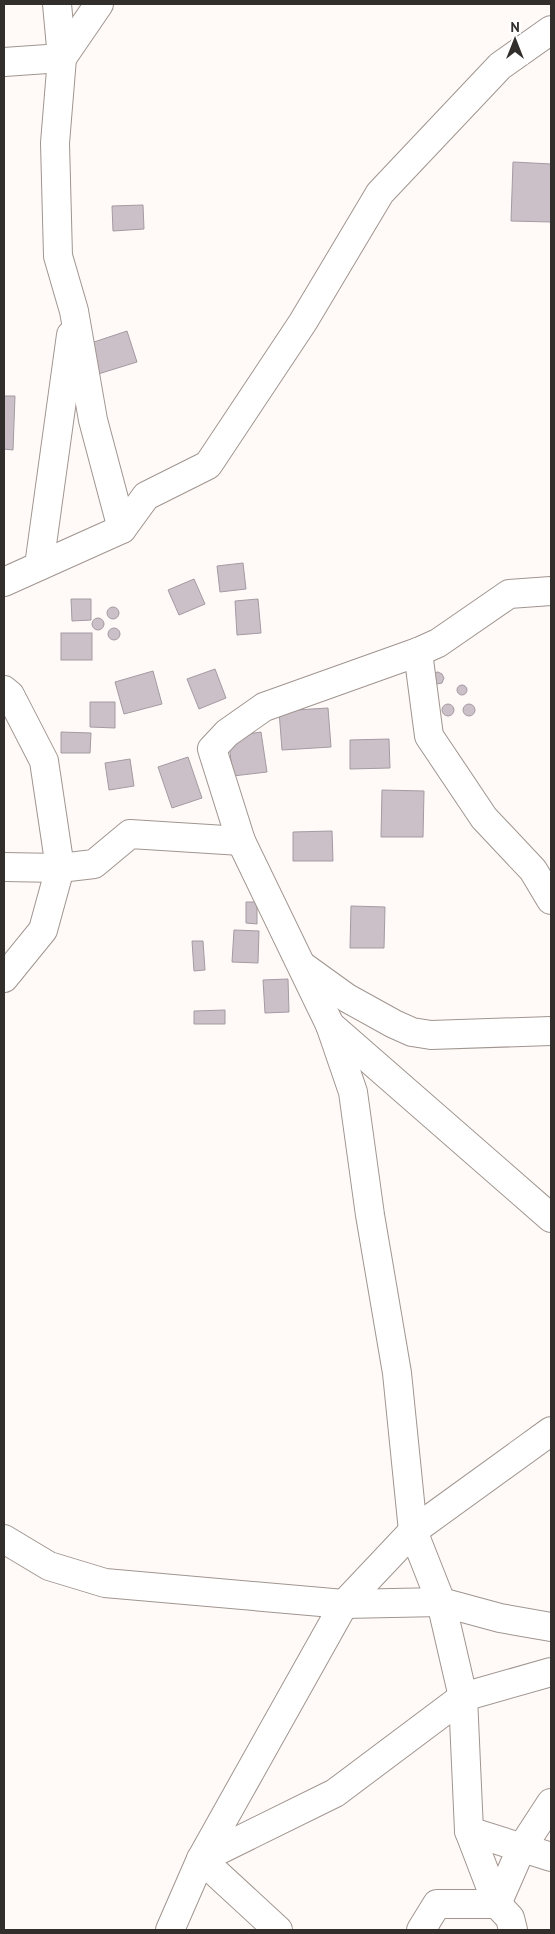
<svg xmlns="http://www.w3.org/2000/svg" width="555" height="1934" font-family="'PT Sans',sans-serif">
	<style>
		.building { fill: #cbc0c8; stroke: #a49aa2 }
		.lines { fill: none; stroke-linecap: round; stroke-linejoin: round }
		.street-casing { stroke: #a0958f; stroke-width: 30 }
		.street { stroke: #fff; stroke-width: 28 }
	</style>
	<rect width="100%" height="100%" fill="#fffaf8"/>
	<!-- building -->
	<g class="building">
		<polygon points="513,162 551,164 551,222 511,221"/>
		<polygon points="143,205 144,229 113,231 112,206"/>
		<polygon points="127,331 137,362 95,375 85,345"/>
		<polygon points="4,396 15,396 13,450 4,449"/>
		<polygon points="243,563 246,589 220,592 217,566"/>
		<polygon points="194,579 205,604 179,615 168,590"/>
		<polygon points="71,599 91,599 91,620 72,621"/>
		<polygon points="258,599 261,633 237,635 235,601"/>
		<circle cx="113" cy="613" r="6"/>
		<circle cx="98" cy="624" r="6"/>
		<circle cx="114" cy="634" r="6"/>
		<rect x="61" y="633" width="31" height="27"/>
		<polygon points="215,669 226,698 199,709 187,679"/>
		<polygon points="153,671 162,704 124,714 115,682"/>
		<polygon points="438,672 442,674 444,678 442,683 437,684 432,682 433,673"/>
		<circle cx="462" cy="690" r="5"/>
		<polygon points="90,702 115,702 115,728 90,727"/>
		<circle cx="469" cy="710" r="6"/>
		<circle cx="448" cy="710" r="6"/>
		<polygon points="328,708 331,747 282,750 279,711"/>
		<polygon points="61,732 91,733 90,753 61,753"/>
		<polygon points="261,732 267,772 233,776 228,737"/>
		<polygon points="389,739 390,768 350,769 350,740"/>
		<polygon points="188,757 202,798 172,808 158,767"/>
		<polygon points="130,759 134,786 109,790 105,763"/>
		<polygon points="382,790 424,791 423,837 381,837"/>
		<polygon points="332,831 333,861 293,861 293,832"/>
		<polygon points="246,902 257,902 257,924 246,923"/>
		<polygon points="351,906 385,907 384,948 350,948"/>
		<polygon points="234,930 259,931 258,963 232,962"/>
		<polygon points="192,941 203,941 205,970 194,971"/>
		<polygon points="288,979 289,1012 265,1013 263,980"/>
		<polygon points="225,1010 225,1024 194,1024 194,1011"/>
	</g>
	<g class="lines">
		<defs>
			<g id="street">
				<polyline points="57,4 62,58 55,143 58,256 74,311 93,420 122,529"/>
				<polyline points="62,58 99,4"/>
				<polyline points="4,62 62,58"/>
				<polyline points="39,566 71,335"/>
				<polyline points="4,582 122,529 146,496 208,465 303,322 380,193 500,66 551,30"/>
				<polyline points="418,652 429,736 484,818 533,870 551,900"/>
				<polyline points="4,690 10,695 44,761 60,868 43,930 4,978"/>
				<polyline points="4,867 60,868 94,864 130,834 241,841"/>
				<polyline points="304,967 347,998 394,1024 412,1032 431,1035 551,1031"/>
				<polyline points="330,1025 551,1218"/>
				<polyline points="4,1539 49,1566 105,1583 344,1604 441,1602 500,1618 551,1627"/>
				<polyline points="469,1831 551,1857"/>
				<polyline points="170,1930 201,1859 344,1604 413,1531 551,1431"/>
				<polyline points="278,1930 201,1859 335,1793 463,1697 551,1672"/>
				<polyline points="421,1930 437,1904 497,1904 521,1849 551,1803"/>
				<polyline points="513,1930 510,1918 497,1904 469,1831 463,1697 441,1602 413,1531 397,1373 370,1215 353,1092 330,1025 241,841 212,749 227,733 264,707 418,652 438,643 509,594 551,591"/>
			</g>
		</defs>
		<!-- street casing -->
		<use href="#street" class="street-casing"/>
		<!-- street -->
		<use href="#street" class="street"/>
	</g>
	<!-- border -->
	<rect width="555" height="1934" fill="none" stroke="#322e2c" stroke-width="10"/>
	<!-- north arrow -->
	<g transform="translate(515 40)" stroke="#ffffff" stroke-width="4" paint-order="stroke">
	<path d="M0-4L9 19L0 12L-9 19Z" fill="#322e2c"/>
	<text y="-8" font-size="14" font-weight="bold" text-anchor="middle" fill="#322e2c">N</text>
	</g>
</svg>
